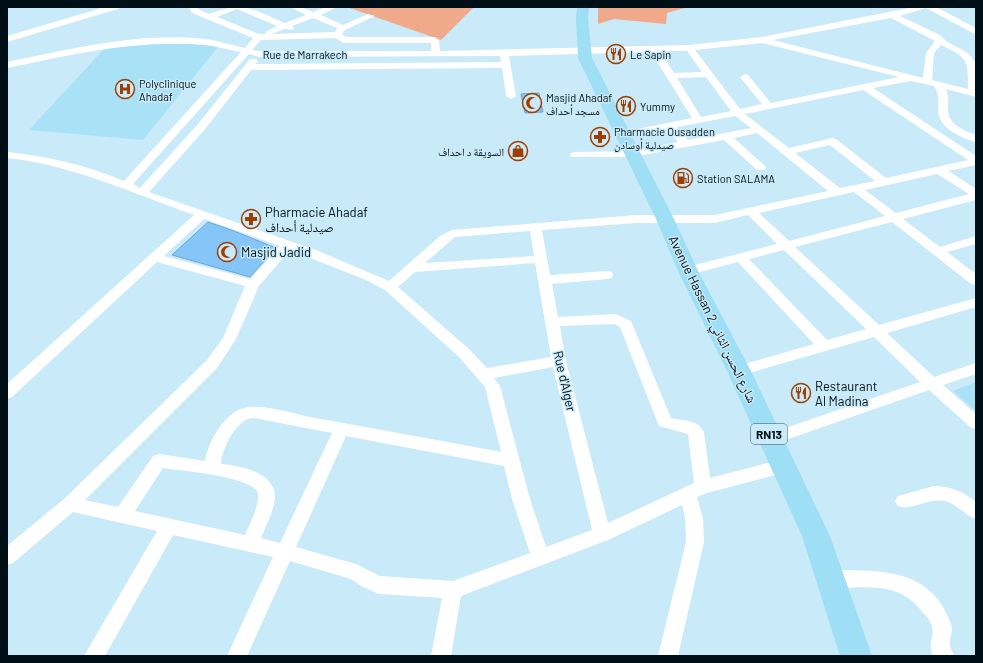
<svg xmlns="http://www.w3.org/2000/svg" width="983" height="663" font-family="Barlow,'Noto Naskh Arabic',sans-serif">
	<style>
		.built { fill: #a9e1f7 }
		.green { fill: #f0a98a }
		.building { fill: #86c5f8; stroke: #68a6d8 }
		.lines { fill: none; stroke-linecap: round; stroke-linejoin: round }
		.minor { fill: #fff; fill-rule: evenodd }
		.tertiary { fill: #fff; fill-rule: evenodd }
		.primary { fill: #9edff5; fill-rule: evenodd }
		.labels { text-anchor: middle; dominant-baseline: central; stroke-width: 3; stroke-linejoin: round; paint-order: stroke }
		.far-street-label { font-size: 11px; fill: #000f16; stroke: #c9eaf8 }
		.far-poi-label { font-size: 11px; fill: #000f16; stroke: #c9eaf8; text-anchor: start }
		.shield { fill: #c9eaf8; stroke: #3c515a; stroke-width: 1 }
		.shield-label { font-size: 12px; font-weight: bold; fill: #000f16 }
		.poi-label { font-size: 13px; fill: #000f16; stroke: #c9eaf8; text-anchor: start }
		.street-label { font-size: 13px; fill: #000f16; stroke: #c9eaf8 }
	</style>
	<rect width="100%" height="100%" fill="#c9eaf8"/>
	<!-- built -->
	<g class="built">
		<polygon points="153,43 194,43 218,47 143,140 29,130 105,48"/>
		<polygon points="976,382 976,411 953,391"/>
	</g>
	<!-- green -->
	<g class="green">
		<polygon points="347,7 474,7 441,40"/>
		<polygon points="598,7 688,7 667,13 666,24 614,19 598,24"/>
	</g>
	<!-- building -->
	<g class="building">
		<polygon points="539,93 543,112 525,113 521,94"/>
		<polygon points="208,222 234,231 276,248 250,277 172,255"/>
	</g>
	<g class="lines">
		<!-- minor -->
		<g class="minor">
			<path d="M189,7H197L198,9L209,14C244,1 253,9 285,23L306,15L290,7H301L313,12L326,7H337L321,15L343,25L368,14L375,16L345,30L342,34L346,37H435L439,40L440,51L689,45L762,37L914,7H936L976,28V34L973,33L926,8L900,16L940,35C950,48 969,47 976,64V97L946,89C949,96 948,101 948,108C947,124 963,130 976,135V142C961,138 938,128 938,110C938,101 940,95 934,86L911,81L873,88L976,156V165L949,171L976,189V200L903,219L940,247L976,236V244L947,252L976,274V285L971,284L892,222L795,247L879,325L976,298V307L887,333L934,377L976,363V374L943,385L976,414V429L970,427L929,390L771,445L765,443L763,439L765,435L920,382L874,337L739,376L734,375L732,371L734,367L814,344L738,262L688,275L683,274L682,271L683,268L777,244L748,215L715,223H636L542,230L550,275L607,271L612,272L613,275L612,278L607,279L552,284L558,317L616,314L631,321L671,418C683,421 697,419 704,432L710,478L783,459L789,461L791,466L789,471L783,473L707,493L697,497L703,518L704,542L678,656H658L686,542L685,518L682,505L608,540L461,596L451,656H431L442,598L379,594L361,586L351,579L290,561L247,656H227L273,557L173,535L105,656H84L157,531L73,512L13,563L7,565V546L64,499L207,360L223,338L245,286L157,262L12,397L7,399V384L194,215C132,193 73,165 7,158V152C47,156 86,165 124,181L241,52C229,50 217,46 205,45C138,39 73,54 7,68V62C72,49 139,32 206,39C219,41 232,45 245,48L253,38L192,13ZM237,9L277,26L265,32L267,34H259L217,17ZM313,18L337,28L335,32L271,34L285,29L293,30L294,28L292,26ZM891,18L935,41L926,53L923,78L773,40ZM335,38L344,43H431V51H259L252,50L261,40ZM762,43L899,77L771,103L748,75L745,74L740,77L762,104L740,109L695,50ZM941,45C968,58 968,60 968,89L932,80L934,53ZM660,51H687L702,72L674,73ZM651,52L692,118L623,132L618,135L623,138L667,129L678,142L632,151L575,152L571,153L570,155L571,157H632L724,140L757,170H765L766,168L765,166L734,138L757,133L828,191L715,215H636L452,230L440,236L389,281L316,250L149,192L206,128L251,70L502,68L506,96L511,99L516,96L509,56ZM249,54L259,57L500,56L501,62L255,64L258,61L256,59H250L198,124L140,188L133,184ZM706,77L731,111L701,117L677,78ZM863,90L968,160L886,178L836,139L832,138L789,148L745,114ZM735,116L751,128L688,140L677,127ZM830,145L875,181L840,188L795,153ZM937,174L969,194L896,213L865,190ZM854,192L885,216L789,241L759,213ZM204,219L280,246L250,279L164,256ZM530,231L534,256L425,263L455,237ZM290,250L366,280L385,290L459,357L485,387L501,452C437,440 373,428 310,417C293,413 260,403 244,408C224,413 208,442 205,461L159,454L153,456L118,507L85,500L217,368L236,339L259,286ZM784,250L866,329L827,340L749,259ZM535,263L551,357L487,368L469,349L398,287L415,272ZM614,324L620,327L659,426L688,434L694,483L608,523L566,361L560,326ZM553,367L592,530L546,547L530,499L500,386L494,378ZM254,418L332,433L280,543L261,538C266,526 274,511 275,497C275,472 241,466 222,464L221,462C223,447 237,418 254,418ZM346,436L504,466L512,499L530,553L453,581L380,576L356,564L296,547ZM163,468C180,471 255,476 258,494C259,507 250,523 245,535L135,511Z"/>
			<path d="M934,486C950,486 964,492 976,502V519C964,515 956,503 944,501C928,498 912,511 898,506L895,501L898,496Z"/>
			<path d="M832,570C881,571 931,567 951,624C954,632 949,637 950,645C950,648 953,652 954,656H933C927,641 935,638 932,627C931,620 924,614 920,609C897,581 865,588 832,588L825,585L823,579L825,573Z"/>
		</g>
		<!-- tertiary -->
		<polygon class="tertiary" points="105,7 120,7 118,9 7,42 7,36"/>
		<!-- primary -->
		<polygon class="primary" points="577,7 589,7 588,18 592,58 674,219 698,271 751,371 830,536 872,656 840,656 802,536 727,371 678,271 656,219 578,58 576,18"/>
	</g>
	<!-- icons -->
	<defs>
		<symbol id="restaurant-ring" viewBox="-11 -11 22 22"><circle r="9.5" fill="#c9eaf8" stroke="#a03e00" stroke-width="1.5"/><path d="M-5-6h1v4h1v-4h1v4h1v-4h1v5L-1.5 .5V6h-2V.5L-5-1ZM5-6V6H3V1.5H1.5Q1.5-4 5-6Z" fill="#a03e00"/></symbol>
		<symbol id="hospital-ring" viewBox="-11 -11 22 22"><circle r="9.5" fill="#c9eaf8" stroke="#a03e00" stroke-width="1.5"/><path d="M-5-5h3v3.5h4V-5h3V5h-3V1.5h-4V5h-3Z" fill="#a03e00"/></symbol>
		<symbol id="mosque-ring" viewBox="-11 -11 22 22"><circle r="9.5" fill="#c9eaf8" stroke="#a03e00" stroke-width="1.5"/><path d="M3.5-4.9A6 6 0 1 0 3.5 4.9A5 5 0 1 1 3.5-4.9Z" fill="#a03e00"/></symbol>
		<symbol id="pharmacy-ring" viewBox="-11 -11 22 22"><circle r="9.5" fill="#c9eaf8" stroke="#a03e00" stroke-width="1.5"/><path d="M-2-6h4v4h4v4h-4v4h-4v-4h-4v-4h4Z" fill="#a03e00"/></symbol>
		<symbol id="shop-ring" viewBox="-11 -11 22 22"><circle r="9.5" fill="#c9eaf8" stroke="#a03e00" stroke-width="1.5"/><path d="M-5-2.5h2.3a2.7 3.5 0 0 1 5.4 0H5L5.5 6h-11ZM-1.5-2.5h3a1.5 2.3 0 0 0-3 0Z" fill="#a03e00"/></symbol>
		<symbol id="fuel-ring" viewBox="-11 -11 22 22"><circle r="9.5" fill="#c9eaf8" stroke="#a03e00" stroke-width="1.5"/><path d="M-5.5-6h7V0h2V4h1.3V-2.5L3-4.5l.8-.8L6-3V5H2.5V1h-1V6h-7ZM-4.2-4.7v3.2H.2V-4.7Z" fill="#a03e00"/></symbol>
	</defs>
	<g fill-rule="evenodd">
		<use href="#restaurant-ring" x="605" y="43" width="22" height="22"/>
		<use href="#hospital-ring" x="114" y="78" width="22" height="22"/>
		<use href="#mosque-ring" x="521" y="92" width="22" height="22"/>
		<use href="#restaurant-ring" x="615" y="95" width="22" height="22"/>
		<use href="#pharmacy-ring" x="589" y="126" width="22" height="22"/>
		<use href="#shop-ring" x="507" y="140" width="22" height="22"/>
		<use href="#fuel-ring" x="672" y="167" width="22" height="22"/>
		<use href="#pharmacy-ring" x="240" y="208" width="22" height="22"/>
		<use href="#mosque-ring" x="216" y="241" width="22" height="22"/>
		<use href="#restaurant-ring" x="790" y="382" width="22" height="22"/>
	</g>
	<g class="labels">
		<!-- far-street labels -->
		<g class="far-street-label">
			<text x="305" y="54">Rue de Marrakech</text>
		</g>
		<!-- far-poi labels -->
		<g class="far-poi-label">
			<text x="630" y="54">Le Sapin</text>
			<text x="139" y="83">Polyclinique<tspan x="139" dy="13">Ahadaf</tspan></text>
			<text x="546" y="97">Masjid Ahadaf<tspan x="546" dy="13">مسجد أحداف</tspan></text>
			<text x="640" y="106">Yummy</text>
			<text x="614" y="131">Pharmacie Ousadden<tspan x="614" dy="13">صيدلية أوسادن</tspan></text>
			<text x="504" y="151" text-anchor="end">السويقة د احداف</text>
			<text x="697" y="178">Station SALAMA</text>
		</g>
		<!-- shield labels -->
		<rect class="shield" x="751" y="424" width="36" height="20" rx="3"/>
		<g class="shield-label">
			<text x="769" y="434">RN13</text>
		</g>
		<!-- poi labels -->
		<g class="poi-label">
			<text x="265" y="212">Pharmacie Ahadaf<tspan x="265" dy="15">صيدلية أحداف</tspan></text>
			<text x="241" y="252">Masjid Jadid</text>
			<text x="815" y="386">Restaurant<tspan x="815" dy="15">Al Madina</tspan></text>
		</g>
		<!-- street labels -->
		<g class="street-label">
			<text transform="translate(713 319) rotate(64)">Avenue Hassan 2 شارع الحسن الثاني</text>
			<text transform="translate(565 381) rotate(77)">Rue d'Alger</text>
		</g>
	</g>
	<!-- border -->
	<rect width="983" height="663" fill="none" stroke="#000f16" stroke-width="16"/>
</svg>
